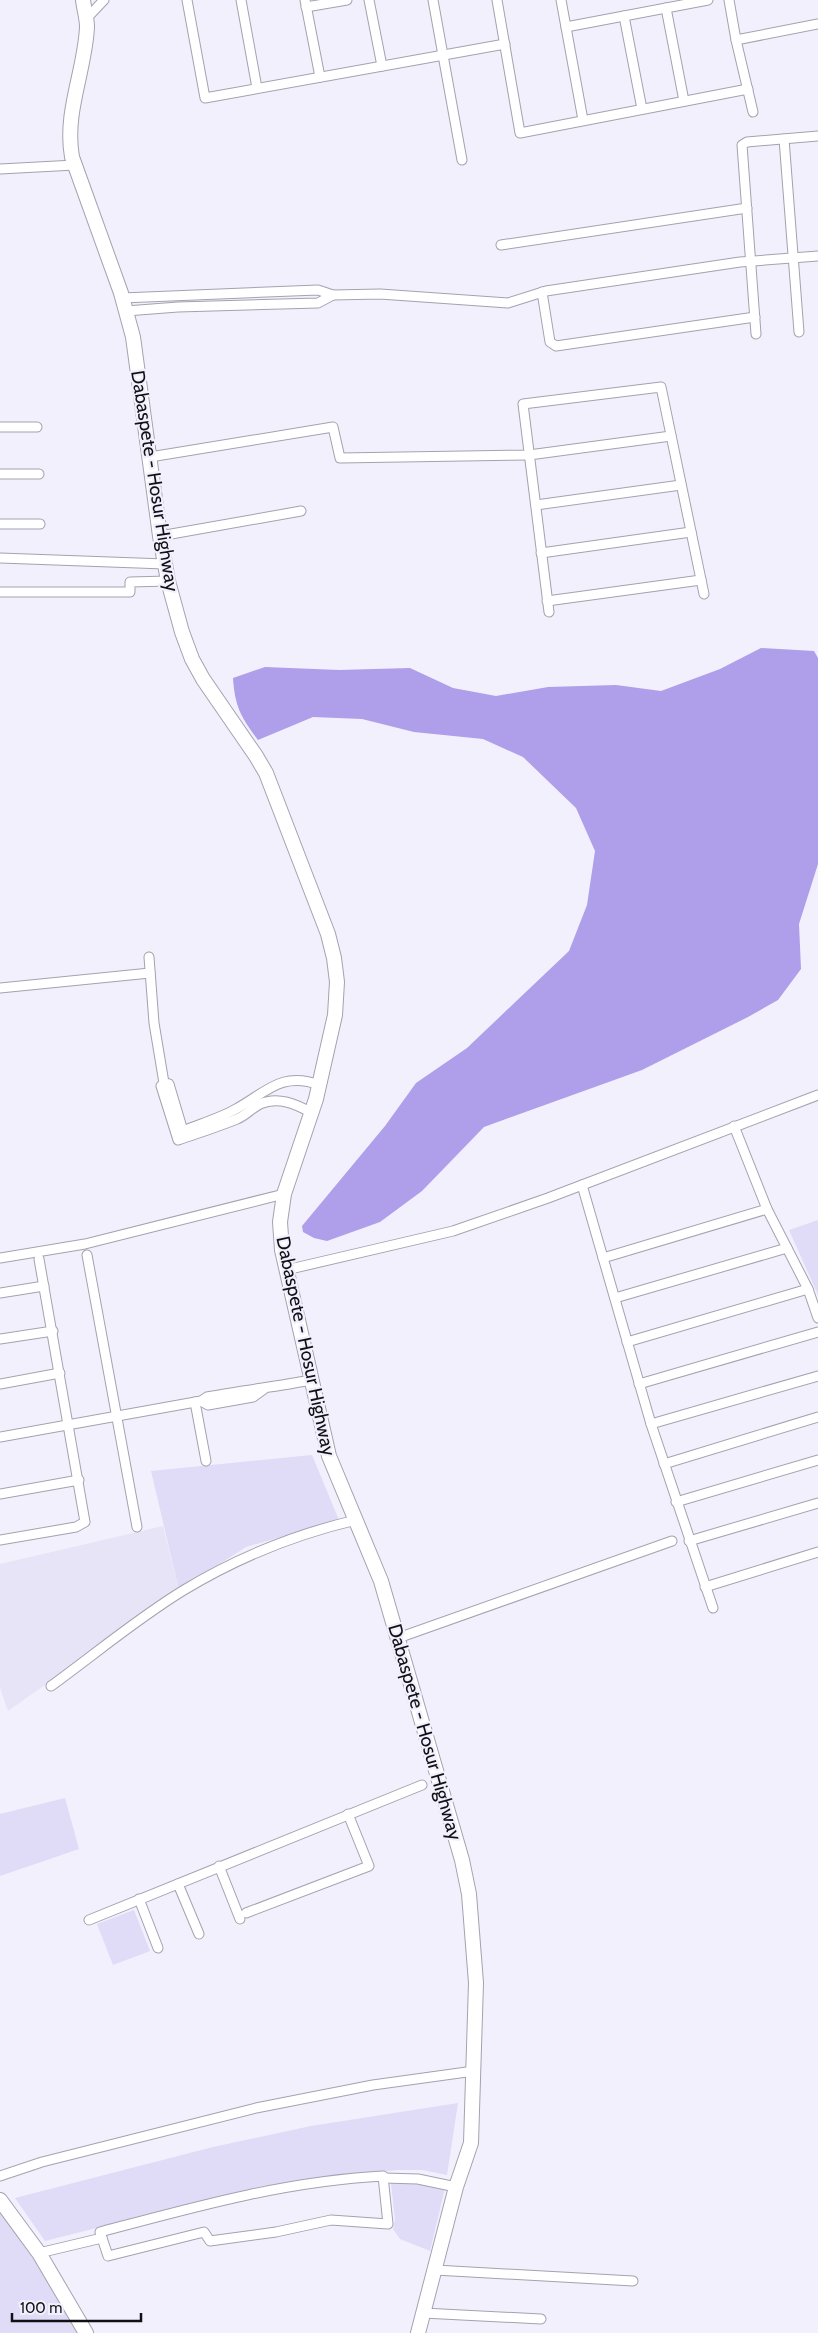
<svg xmlns="http://www.w3.org/2000/svg" width="818" height="2333" font-family="Cabin,sans-serif">
	<style>
		.built { fill: #e7e4f7 }
		.green { fill: #e0dbf6 }
		.water { fill: #af9ee9 }
		.lines { fill: none; stroke-linecap: round; stroke-linejoin: round }
		.minor-casing { stroke: #a4a2ae; stroke-width: 11 }
		.trunk-casing { stroke: #a4a2ae; stroke-width: 16 }
		.minor { stroke: #fff; stroke-width: 9 }
		.trunk { stroke: #fff; stroke-width: 14 }
		.labels { text-anchor: middle; dominant-baseline: central; stroke-width: 4.5; stroke-linejoin: round; paint-order: stroke }
		.street-label { font-size: 19px; fill: #111015; stroke: #f2f0fd }
	</style>
	<rect width="100%" height="100%" fill="#f2f0fd"/>
	<!-- built -->
	<polygon class="built" points="163,1526 179,1590 8,1711 0,1688 0,1564"/>
	<!-- green -->
	<g class="green">
		<polygon points="818,1220 818,1295 789,1230"/>
		<polygon points="312,1455 339,1520 246,1547 179,1590 151,1471"/>
		<polygon points="65,1798 79,1849 0,1876 0,1814"/>
		<polygon points="134,1910 150,1951 113,1965 97,1924"/>
		<polygon points="458,2103 447,2175 422,2170 397,2170 262,2186 45,2241 15,2198 213,2147 311,2126"/>
		<polygon points="417,2182 445,2188 430,2251 400,2239 393,2229 395,2220 391,2183"/>
		<polygon points="0,2209 40,2265 78,2333 0,2333"/>
	</g>
	<!-- water -->
	<path class="water" d="M761,648L814,651L818,658V864L799,924L801,969L778,1000L748,1017L642,1070L484,1127L422,1191L380,1222L327,1241L314,1238L303,1232L302,1226L385,1126L416,1083L467,1048L569,951L587,905L595,851L576,808L523,757L483,739L414,732L362,719L313,717L258,740C241,717 235,707 233,678L265,667L339,670L410,668L453,688L496,696L548,687L616,685L661,691L720,669Z"/>
	<g class="lines">
		<defs>
			<g id="minor">
				<polyline points="187,0 205,98 505,44"/>
				<polyline points="241,0 257,88"/>
				<polyline points="305,0 320,77"/>
				<polyline points="369,0 382,66"/>
				<polyline points="433,0 462,160"/>
				<polyline points="497,0 520,133 748,89"/>
				<polyline points="561,0 583,120"/>
				<polyline points="729,0 736,40 818,24"/>
				<polyline points="306,7 347,0"/>
				<polyline points="666,8 684,101"/>
				<polyline points="624,16 642,109"/>
				<polyline points="86,19 104,0"/>
				<polyline points="566,27 708,0"/>
				<polyline points="736,40 753,112"/>
				<polyline points="784,139 799,332"/>
				<polyline points="0,169 75,165"/>
				<polyline points="501,245 747,208"/>
				<polyline points="542,292 550,342 556,346 755,317"/>
				<polyline points="333,295 380,294 508,303 546,291 740,262 818,256"/>
				<polyline points="122,298 318,290 333,295 318,303 178,307 126,311"/>
				<polyline points="756,334 742,145 747,142 818,136"/>
				<polyline points="0,427 37,427"/>
				<polyline points="150,457 333,427 340,458 529,455 671,436"/>
				<polyline points="0,474 39,474"/>
				<polyline points="536,505 681,485"/>
				<polyline points="0,524 40,524"/>
				<polyline points="160,536 301,511"/>
				<polyline points="541,553 691,532"/>
				<polyline points="0,558 165,564"/>
				<polyline points="0,592 130,592 130,582 168,581"/>
				<polyline points="547,601 701,580"/>
				<polyline points="549,612 523,404 661,387 704,594"/>
				<path d="M149,957L154,1023L164,1083L161,1086L178,1140C198,1133 218,1127 237,1119C245,1116 252,1108 260,1104C278,1096 296,1104 312,1113"/>
				<polyline points="0,988 150,973"/>
				<path d="M164,1083L169,1084L183,1131C200,1124 220,1118 236,1109C267,1092 281,1071 320,1085"/>
				<polyline points="734,1126 767,1209 808,1289 818,1318"/>
				<polyline points="582,1185 651,1424 713,1608"/>
				<polyline points="87,1255 137,1527"/>
				<polyline points="0,1258 85,1244 284,1194"/>
				<polyline points="603,1258 767,1209"/>
				<polyline points="286,1270 453,1231 548,1198 818,1095"/>
				<polyline points="0,1293 44,1286"/>
				<polyline points="615,1298 787,1248"/>
				<polyline points="0,1339 53,1331"/>
				<polyline points="627,1342 808,1289"/>
				<polyline points="0,1384 60,1373"/>
				<polyline points="639,1384 818,1332"/>
				<polyline points="201,1401 208,1405 253,1397 264,1389"/>
				<polyline points="195,1402 206,1461"/>
				<polyline points="651,1424 818,1376"/>
				<path d="M0,1437L201,1401L207,1397C242,1390 276,1387 311,1380"/>
				<polyline points="664,1464 818,1417"/>
				<polyline points="0,1494 79,1480"/>
				<polyline points="676,1502 818,1460"/>
				<polyline points="0,1540 76,1527 85,1522 39,1259"/>
				<polyline points="689,1541 818,1503"/>
				<polyline points="705,1587 818,1552"/>
				<polyline points="398,1638 672,1541"/>
				<path d="M51,1686C95,1654 138,1618 184,1590C237,1558 296,1534 356,1520"/>
				<polyline points="219,1866 240,1919"/>
				<polyline points="178,1884 199,1934"/>
				<polyline points="139,1899 158,1948"/>
				<polyline points="246,1913 369,1866 348,1814"/>
				<polyline points="89,1920 422,1785"/>
				<polyline points="0,2176 42,2162 256,2108 373,2085 474,2071"/>
				<path d="M383,2176L388,2224L331,2220L276,2232L210,2241L204,2232L108,2256L100,2232C194,2207 286,2181 383,2176Z"/>
				<polyline points="384,2178 418,2179 456,2187"/>
				<polyline points="39,2253 102,2238"/>
				<polyline points="435,2270 633,2281"/>
				<polyline points="423,2313 541,2319"/>
			</g>
			<g id="trunk">
				<path d="M83,0C84,9 87,18 87,27C85,71 64,112 72,157L121,293L133,337L160,536L168,581L182,632L192,659L203,679L256,756L266,773L328,934L334,958L337,982L335,1015L316,1099L284,1194L280,1222L282,1250L329,1456L381,1581L462,1860L469,1894L476,1983L471,2143L456,2187L418,2333"/>
				<polyline points="0,2200 39,2253 86,2333"/>
			</g>
		</defs>
		<!-- minor casing -->
		<use href="#minor" class="minor-casing"/>
		<!-- trunk casing -->
		<use href="#trunk" class="trunk-casing"/>
		<!-- minor -->
		<use href="#minor" class="minor"/>
		<!-- trunk -->
		<use href="#trunk" class="trunk"/>
	</g>
	<g class="labels">
		<!-- street labels -->
		<g class="street-label">
			<text transform="translate(155 481) rotate(81)">Dabaspete - Hosur Highway</text>
			<text transform="translate(306 1346) rotate(78)">Dabaspete - Hosur Highway</text>
			<text transform="translate(425 1732) rotate(74)">Dabaspete - Hosur Highway</text>
		</g>
	</g>
	<!-- scale -->
	<path d="M12 2313v8h129v-8" fill="none" stroke="#111015" stroke-width="2.5"/>
	<text x="20" y="2313" font-size="15" fill="#111015" stroke="#f2f0fd" stroke-width="4" paint-order="stroke">100 m</text>
</svg>
